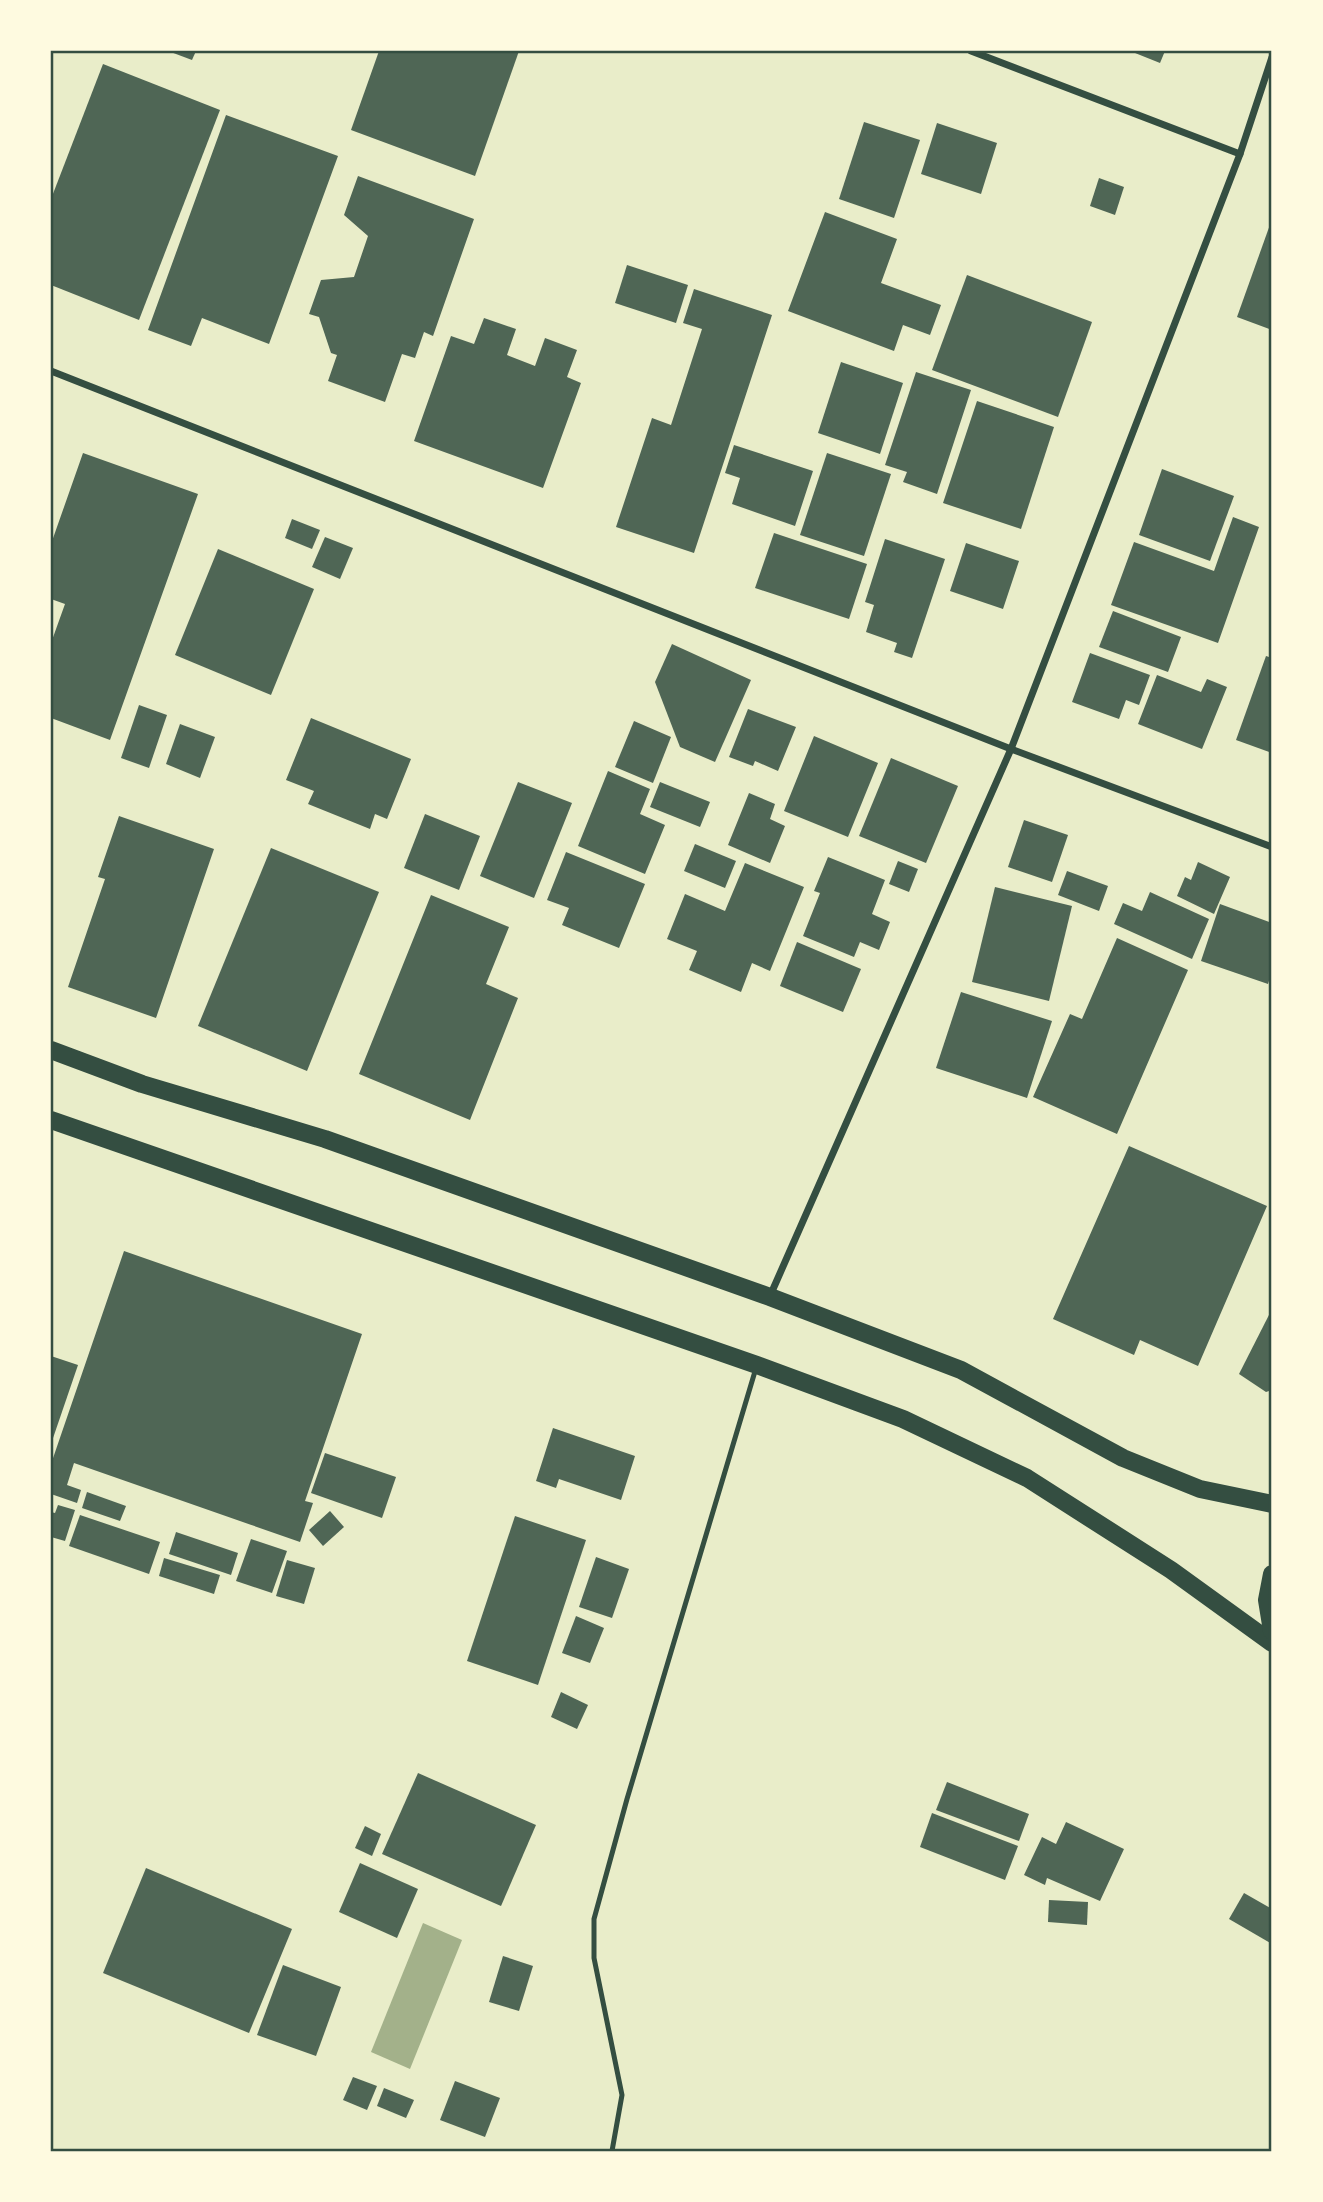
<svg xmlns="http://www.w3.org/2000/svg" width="1323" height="2202" font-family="'Archivo Narrow',sans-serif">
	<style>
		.water { fill: #a3b18a }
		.building { fill: #4f6655 }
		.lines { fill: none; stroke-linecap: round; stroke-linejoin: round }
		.service { stroke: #344e41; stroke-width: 5 }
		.minor { stroke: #344e41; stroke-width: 7 }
		.primary { stroke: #344e41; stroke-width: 18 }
		.neatline { fill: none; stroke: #344e41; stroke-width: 2.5 }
	</style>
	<rect width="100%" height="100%" fill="#e9edc9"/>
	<!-- water -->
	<polygon class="water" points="423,1923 462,1940 410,2069 371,2052"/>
	<!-- building -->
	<g class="building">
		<polygon points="168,51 196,51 192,60"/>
		<polygon points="379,51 519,51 475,176 351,130"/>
		<polygon points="1130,51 1165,51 1160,63"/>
		<polygon points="103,64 220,110 139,320 51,285 51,199"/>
		<polygon points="226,115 338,156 269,344 202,318 191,346 148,330"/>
		<polygon points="864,122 920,140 894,218 839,199"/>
		<polygon points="937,123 997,143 981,194 921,174"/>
		<polygon points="358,176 474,219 433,336 424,332 415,358 402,354 385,402 328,381 337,355 331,353 319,317 309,314 321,280 354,277 368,236 344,215"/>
		<polygon points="1099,178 1124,187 1115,215 1090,206"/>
		<polygon points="825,212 897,239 881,283 941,305 930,335 903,325 894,351 788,311"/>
		<polygon points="1272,219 1272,330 1237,317"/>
		<polygon points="627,265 688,285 676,323 615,303"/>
		<polygon points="967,275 1092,322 1058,417 932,370"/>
		<polygon points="694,289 772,315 694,553 616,527 652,418 671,425 702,329 683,323"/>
		<polygon points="484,318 516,329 507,355 535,366 545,338 577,350 567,377 581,383 543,488 414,441 451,336 474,344"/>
		<polygon points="841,362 903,383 880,454 818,433"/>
		<polygon points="916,372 971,390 937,494 903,482 907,472 885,465"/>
		<polygon points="977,401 1054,427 1021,529 943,503"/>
		<polygon points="734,445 813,471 795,526 732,504 740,478 725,473"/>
		<polygon points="83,453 198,494 110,740 51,718 51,643 65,604 51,599 51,544"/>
		<polygon points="827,453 891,474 864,556 800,535"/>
		<polygon points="1162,469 1234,496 1210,561 1139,535"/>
		<polygon points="1233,517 1259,527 1218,643 1111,605 1134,542 1214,571"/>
		<polygon points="292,519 320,530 312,549 285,538"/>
		<polygon points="774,533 867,564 849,619 755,588"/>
		<polygon points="325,537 353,548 340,579 312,567"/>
		<polygon points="885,539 945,559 912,658 894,652 897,643 866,632 874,605 865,602"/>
		<polygon points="966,543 1019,561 1003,609 950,591"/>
		<polygon points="218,549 314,589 271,695 175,655"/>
		<polygon points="1113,611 1181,637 1168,672 1099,647"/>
		<polygon points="672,644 751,680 715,762 680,747 655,682"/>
		<polygon points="1090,653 1150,675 1139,705 1126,700 1119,719 1072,702"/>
		<polygon points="1266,656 1272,658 1272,753 1236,740"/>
		<polygon points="1157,675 1201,692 1207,679 1227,687 1202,749 1138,724"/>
		<polygon points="139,705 167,715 149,768 121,758"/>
		<polygon points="748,709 796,727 778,771 755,761 753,766 729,757"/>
		<polygon points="311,718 411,759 387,819 375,814 370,829 308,804 314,791 286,780"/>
		<polygon points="634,721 671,737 653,783 615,767"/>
		<polygon points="180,724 215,737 200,778 166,764"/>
		<polygon points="814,736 878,763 848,837 784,811"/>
		<polygon points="891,758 958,786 926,863 859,836"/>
		<polygon points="608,771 650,789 640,814 665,825 645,874 578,846"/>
		<polygon points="518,782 572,803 534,898 480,876"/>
		<polygon points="660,782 710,802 700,827 650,807"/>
		<polygon points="749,793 775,804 770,819 785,826 770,863 728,845"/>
		<polygon points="425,814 480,836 459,890 404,868"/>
		<polygon points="119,816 214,849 156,1018 68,987 105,879 98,877"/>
		<polygon points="1024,820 1068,835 1052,882 1008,867"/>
		<polygon points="695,844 736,861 725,888 684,871"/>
		<polygon points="271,848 379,892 307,1071 198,1026"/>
		<polygon points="566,852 645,884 619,948 562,925 569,908 547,900"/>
		<polygon points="828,857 885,880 872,914 890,922 879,950 860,942 854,957 803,936 820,893 814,891"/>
		<polygon points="898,861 918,869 909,892 889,884"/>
		<polygon points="1198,862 1230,877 1214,914 1177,896 1185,877 1191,880"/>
		<polygon points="745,863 804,887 770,971 752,963 741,992 689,970 697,951 667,939 685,894 725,911"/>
		<polygon points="1067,871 1108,886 1099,911 1058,895"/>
		<polygon points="995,887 1072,906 1049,1001 972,982"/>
		<polygon points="1150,892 1209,919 1192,959 1114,924 1123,903 1142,911"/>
		<polygon points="431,895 509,927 486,984 518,998 470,1120 359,1074"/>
		<polygon points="1220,904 1272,923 1272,971 1268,984 1201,961"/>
		<polygon points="1117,938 1188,970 1117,1134 1033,1097 1070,1014 1082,1019"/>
		<polygon points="797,942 861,969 843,1012 780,986"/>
		<polygon points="961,992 1052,1021 1027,1098 936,1068"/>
		<polygon points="1129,1146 1267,1206 1198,1366 1140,1340 1134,1355 1053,1319"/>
		<polygon points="124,1251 362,1334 305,1501 313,1503 300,1542 74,1463 67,1485 81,1490 77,1503 51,1494 51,1464"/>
		<polygon points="1272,1309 1272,1390 1266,1392 1239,1374"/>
		<polygon points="51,1356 78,1365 51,1444"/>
		<polygon points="553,1428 635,1456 621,1500 559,1479 556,1488 536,1481"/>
		<polygon points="325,1453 396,1477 382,1518 311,1493"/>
		<polygon points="87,1492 126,1506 120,1521 82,1508"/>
		<polygon points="58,1505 75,1510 65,1541 51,1537 51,1512 55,1513"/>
		<polygon points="330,1511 344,1527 323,1546 309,1530"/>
		<polygon points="80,1515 160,1542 149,1574 69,1546"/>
		<polygon points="515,1516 586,1540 538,1685 467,1661"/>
		<polygon points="176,1532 238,1553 231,1575 169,1554"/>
		<polygon points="251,1539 287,1551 272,1593 236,1581"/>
		<polygon points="596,1557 629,1569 612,1618 579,1607"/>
		<polygon points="164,1558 220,1575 214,1594 159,1576"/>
		<polygon points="287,1560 315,1568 304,1604 276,1596"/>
		<polygon points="576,1616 604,1628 590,1663 562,1653"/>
		<polygon points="561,1692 588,1705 577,1729 551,1717"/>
		<polygon points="418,1773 536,1825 501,1906 382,1854"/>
		<polygon points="947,1782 1029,1814 1019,1841 936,1810"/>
		<polygon points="932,1813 1018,1846 1005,1880 920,1847"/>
		<polygon points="1066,1822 1124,1849 1100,1901 1047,1878 1045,1885 1024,1875 1042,1837 1056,1844"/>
		<polygon points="365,1826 381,1834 372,1856 355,1848"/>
		<polygon points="360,1863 418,1889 397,1938 339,1912"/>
		<polygon points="146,1868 292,1929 249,2033 103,1973"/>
		<polygon points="1244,1893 1272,1909 1272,1944 1229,1919"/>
		<polygon points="1049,1900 1088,1902 1087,1925 1048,1922"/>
		<polygon points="503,1956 533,1966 519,2011 489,2002"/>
		<polygon points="283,1965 341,1987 316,2056 257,2035"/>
		<polygon points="353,2077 377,2086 367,2110 343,2100"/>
		<polygon points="455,2081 500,2098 485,2137 440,2120"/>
		<polygon points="384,2088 414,2100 406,2118 377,2106"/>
	</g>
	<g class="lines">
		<!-- service -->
		<polyline class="service" points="612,2151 622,2095 594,1958 594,1919 627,1799 756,1368"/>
		<!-- minor -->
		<g class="minor">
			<polyline points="971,51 1240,154"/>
			<polyline points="51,371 1011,749 1272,847"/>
			<polyline points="770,1296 1011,749 1240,154 1272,57"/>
		</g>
		<!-- primary -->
		<g class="primary">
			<polyline points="51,1050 142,1084 325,1139 770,1297 961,1370 1123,1458 1200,1489 1272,1504"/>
			<polyline points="51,1120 757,1365 903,1419 1027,1478 1171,1570 1272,1643"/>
			<polyline points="1272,1574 1267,1600 1272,1631"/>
		</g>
	</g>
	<!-- border -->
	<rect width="1323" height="2202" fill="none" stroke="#fefae0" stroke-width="105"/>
	<rect x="52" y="52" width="1218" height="2098" class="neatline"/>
</svg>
